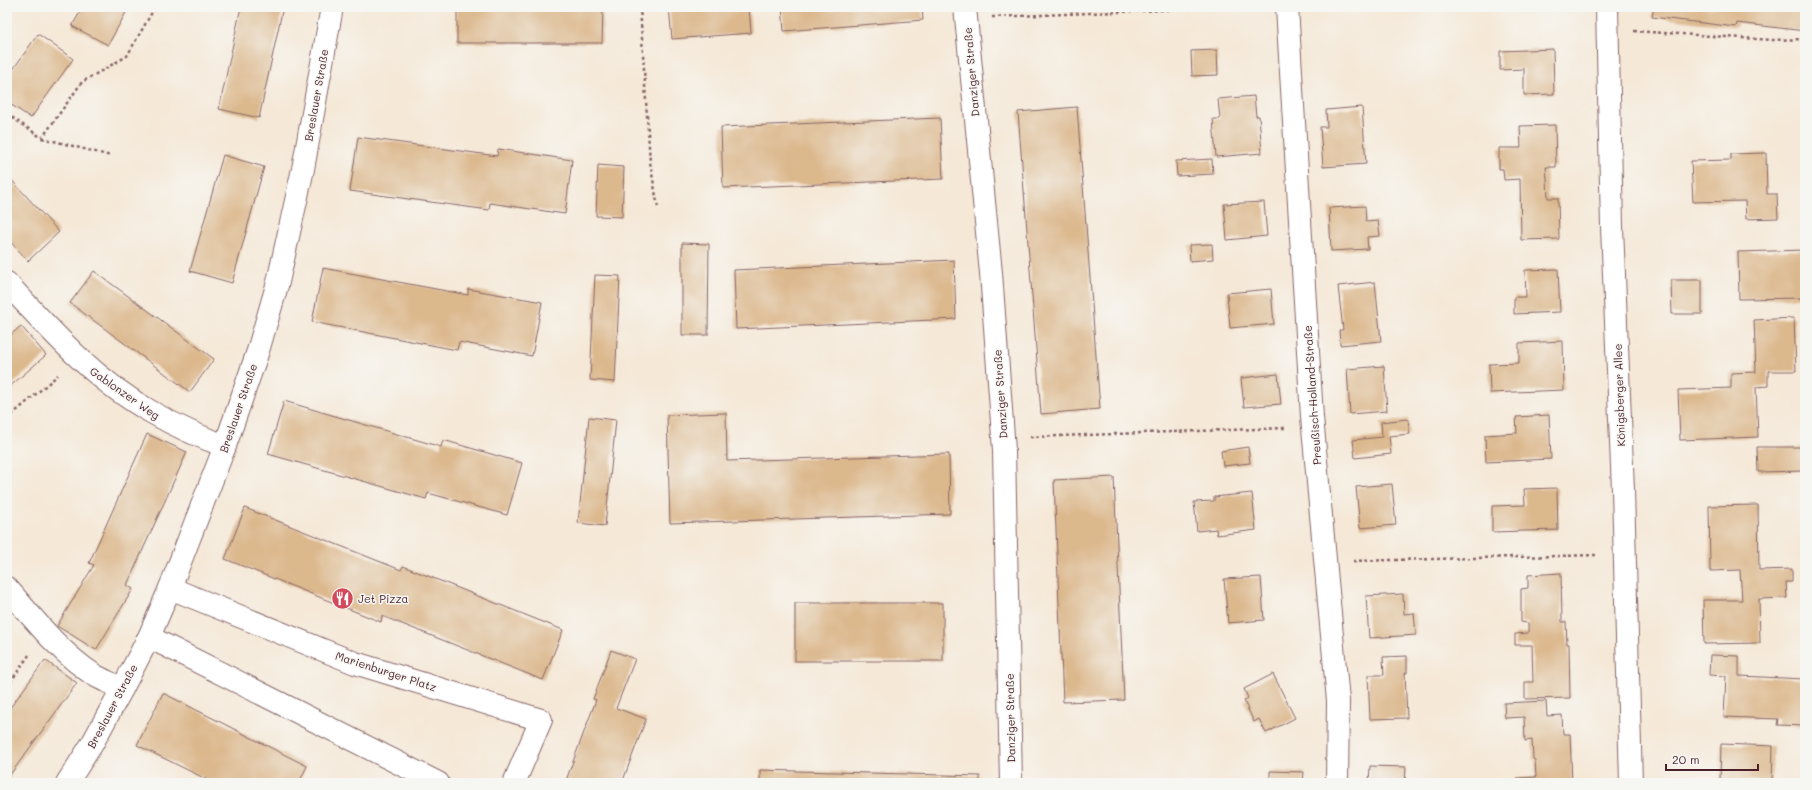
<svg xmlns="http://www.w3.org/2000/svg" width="1812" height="790" font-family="Mali,sans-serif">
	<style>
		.building { fill: #dcb88d }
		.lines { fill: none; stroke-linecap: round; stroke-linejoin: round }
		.street-casing { stroke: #866567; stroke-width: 24 }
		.path { stroke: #866567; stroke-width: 2.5; stroke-dasharray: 3 3; stroke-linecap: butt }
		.street { stroke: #fff; stroke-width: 22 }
		.labels { text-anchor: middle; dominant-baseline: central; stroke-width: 3; stroke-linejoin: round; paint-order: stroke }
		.street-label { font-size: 11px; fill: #4a1f2b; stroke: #f6f6f2 }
		.poi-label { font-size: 11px; fill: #4a1f2b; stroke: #f6f6f2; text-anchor: start }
	</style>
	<rect width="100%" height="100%" fill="#f6f6f2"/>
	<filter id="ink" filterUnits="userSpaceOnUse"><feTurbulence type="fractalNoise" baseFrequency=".025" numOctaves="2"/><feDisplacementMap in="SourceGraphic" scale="8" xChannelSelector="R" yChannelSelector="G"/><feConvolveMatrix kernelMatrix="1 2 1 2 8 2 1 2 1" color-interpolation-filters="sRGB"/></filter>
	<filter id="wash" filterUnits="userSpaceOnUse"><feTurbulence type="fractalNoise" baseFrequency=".012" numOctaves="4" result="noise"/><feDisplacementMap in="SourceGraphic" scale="16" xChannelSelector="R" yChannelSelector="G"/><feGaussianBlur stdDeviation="0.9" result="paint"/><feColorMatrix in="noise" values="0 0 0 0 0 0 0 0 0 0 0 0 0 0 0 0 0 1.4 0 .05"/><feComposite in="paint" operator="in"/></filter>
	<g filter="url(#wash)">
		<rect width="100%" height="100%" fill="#f5e8d7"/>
		<g id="blocks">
			<!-- building -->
			<g class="building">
				<polygon points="83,7 129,7 108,45 72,26"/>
				<polygon points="241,7 283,7 259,118 219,109"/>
				<polygon points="457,7 603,7 602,43 457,43"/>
				<polygon points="669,7 749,7 751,33 672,39"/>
				<polygon points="782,7 922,7 923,20 784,31"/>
				<polygon points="1654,7 1805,7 1805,31 1737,23 1736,27 1652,17"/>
				<polygon points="38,34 73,59 31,118 7,102 7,78"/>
				<polygon points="1553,49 1554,94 1524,95 1524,69 1500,70 1500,51"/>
				<polygon points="1217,50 1218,75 1192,76 1191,51"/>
				<polygon points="1254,96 1256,116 1259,116 1262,153 1216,157 1213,119 1220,119 1218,99"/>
				<polygon points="1077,107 1100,409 1041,414 1018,112"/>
				<polygon points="1362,107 1366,164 1323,167 1320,127 1327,127 1326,110"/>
				<polygon points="940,118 943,179 723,188 721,127"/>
				<polygon points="1555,125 1556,167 1546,167 1547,179 1548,198 1558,198 1559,239 1521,240 1520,179 1504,180 1503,169 1499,169 1499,148 1521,148 1520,126"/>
				<polygon points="358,137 497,156 498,149 572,160 565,214 490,203 489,210 350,191"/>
				<polygon points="1766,153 1767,194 1777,194 1778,218 1746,219 1745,201 1693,202 1691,161 1731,160 1731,154"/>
				<polygon points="223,155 264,167 232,283 190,271"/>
				<polygon points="1212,159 1213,174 1177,176 1176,161"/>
				<polygon points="598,165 624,167 622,217 596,216"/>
				<polygon points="7,175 59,232 28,261 7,238"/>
				<polygon points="1264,202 1267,236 1227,240 1224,204"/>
				<polygon points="1365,206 1366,222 1378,221 1380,236 1367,237 1368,249 1331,251 1329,208"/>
				<polygon points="682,243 709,244 708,335 682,335"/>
				<polygon points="1212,244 1213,259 1190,261 1189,245"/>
				<polygon points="1805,250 1805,298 1739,299 1738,252"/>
				<polygon points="954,260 956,319 736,329 734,270"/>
				<polygon points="323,268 468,295 468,289 542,302 532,356 459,342 457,350 312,322"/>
				<polygon points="1558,269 1560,312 1514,314 1514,297 1526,297 1525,270"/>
				<polygon points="94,271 214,359 190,392 70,303"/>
				<polygon points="595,275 620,276 615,382 590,380"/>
				<polygon points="1671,280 1702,280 1702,314 1672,314"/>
				<polygon points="1375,282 1381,341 1340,345 1339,330 1343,330 1338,286"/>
				<polygon points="1271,289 1274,324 1230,328 1227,293"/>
				<polygon points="1794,318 1796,371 1768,371 1768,386 1756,387 1758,437 1680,440 1678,390 1731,388 1731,373 1756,372 1754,320"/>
				<polygon points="21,326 46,355 7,389 7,338"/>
				<polygon points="1563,341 1564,390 1490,393 1489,364 1519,363 1519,343"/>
				<polygon points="1384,366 1387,411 1350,414 1347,369"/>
				<polygon points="1278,374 1281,404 1244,407 1241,378"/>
				<polygon points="284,401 441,447 443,440 522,463 507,515 428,493 426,499 268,454"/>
				<polygon points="726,413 727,461 949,454 950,514 670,523 667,415"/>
				<polygon points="1549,415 1551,459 1486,462 1485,435 1517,433 1516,417"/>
				<polygon points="589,417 616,420 605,526 578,523"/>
				<polygon points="1408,419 1410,434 1389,436 1391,454 1355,458 1353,440 1382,437 1381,422"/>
				<polygon points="147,434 187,452 127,585 133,589 96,650 57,626 94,565 89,563"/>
				<polygon points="1248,447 1250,463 1223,466 1221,451"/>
				<polygon points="1757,447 1804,447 1804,471 1758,472"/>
				<polygon points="1114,477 1124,700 1063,702 1054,480"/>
				<polygon points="1392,484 1396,525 1360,528 1356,487"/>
				<polygon points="1557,488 1558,530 1492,532 1492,506 1525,505 1524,489"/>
				<polygon points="1252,493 1256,530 1217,535 1216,529 1197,531 1194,502 1214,501 1214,497"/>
				<polygon points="1758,505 1759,570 1792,569 1792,582 1786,582 1787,598 1759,599 1760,643 1704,644 1703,600 1742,600 1740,570 1710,571 1709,506"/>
				<polygon points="245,508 401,570 403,566 563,630 543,680 382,616 381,622 225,559"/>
				<polygon points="1561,573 1562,622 1566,622 1567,644 1569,644 1570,698 1525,699 1525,682 1533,682 1532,645 1515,645 1515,634 1528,633 1528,623 1521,622 1521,589 1528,588 1528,575"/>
				<polygon points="1261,577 1264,620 1228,623 1224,579"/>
				<polygon points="1403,594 1404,614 1414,613 1416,635 1369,638 1366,596"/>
				<rect x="795" y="603" width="148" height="58"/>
				<polygon points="611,650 635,659 616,708 646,719 622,783 565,783 596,700 593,699"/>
				<polygon points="1710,655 1739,656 1739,676 1805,679 1805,726 1777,725 1778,719 1724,717 1726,676 1709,675"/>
				<polygon points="1407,656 1407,673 1405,673 1407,718 1370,719 1368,675 1384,675 1383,657"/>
				<polygon points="45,660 77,683 7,779 7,712"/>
				<polygon points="1273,674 1295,718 1266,733 1259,719 1254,722 1244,701 1248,698 1244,689"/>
				<polygon points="163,693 307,766 299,783 214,783 137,745"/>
				<polygon points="1546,701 1547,716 1562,715 1563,734 1570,734 1572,783 1517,783 1517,778 1536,777 1535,760 1533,759 1532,740 1525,741 1524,717 1505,718 1504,703"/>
				<polygon points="1721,744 1773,746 1772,782 1720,780"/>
				<polygon points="1370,766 1406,767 1405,783 1369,783"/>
				<polygon points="760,770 980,776 980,783 760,783"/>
				<polygon points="1270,771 1304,772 1303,783 1270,783"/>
				<polygon points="1060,780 1108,782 1108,783 1060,783"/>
			</g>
		</g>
	</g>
	<g filter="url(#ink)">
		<use href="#blocks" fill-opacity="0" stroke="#866567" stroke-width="1"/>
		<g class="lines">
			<defs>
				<g id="street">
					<polyline points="965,7 991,273 1004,450 1011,783"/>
					<polyline points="1287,7 1312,417 1338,701 1337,783"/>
					<polyline points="1607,7 1612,227 1623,490 1631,783"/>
					<path d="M7,283C51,331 95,381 153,413C176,426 200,437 225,446"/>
					<path d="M7,588C34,619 59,652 94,675C103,680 113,684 122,689"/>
					<polyline points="170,588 355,663 541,720 514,783"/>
					<polyline points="149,637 438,783"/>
					<polyline points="67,783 92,744 122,689 149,637 170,588 225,446 258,351 278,282 303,169 332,7"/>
				</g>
			</defs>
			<!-- street casing -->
			<use href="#street" class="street-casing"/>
			<!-- path -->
			<g class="path">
				<polyline points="640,7 650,162 658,208"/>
				<polyline points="1315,9 1364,7"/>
				<polyline points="992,17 1239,7"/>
				<polyline points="1634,31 1773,40 1805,39"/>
				<polyline points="7,114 42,138 82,82 127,56 155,7"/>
				<polyline points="42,138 111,156"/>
				<polyline points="7,419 58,375"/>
				<polyline points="1030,437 1285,428"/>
				<polyline points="1353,561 1598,555"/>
				<polyline points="7,687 29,655"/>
			</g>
			<!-- street -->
			<use href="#street" class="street"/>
		</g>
	</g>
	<!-- icons -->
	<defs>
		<symbol id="restaurant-disc" viewBox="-11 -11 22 22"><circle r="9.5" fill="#d1495b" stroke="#f6f6f2"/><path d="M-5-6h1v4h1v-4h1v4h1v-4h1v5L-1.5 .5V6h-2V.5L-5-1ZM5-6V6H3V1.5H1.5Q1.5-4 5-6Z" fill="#fff"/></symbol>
	</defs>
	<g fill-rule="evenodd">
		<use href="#restaurant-disc" x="330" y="586" width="25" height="25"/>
	</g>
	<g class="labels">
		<!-- street labels -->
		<g class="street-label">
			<text transform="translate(971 72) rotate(-95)">Danziger Straße</text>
			<text transform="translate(316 95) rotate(-80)">Breslauer Straße</text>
			<text transform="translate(125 393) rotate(35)">Gablonzer Weg</text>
			<text transform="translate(1000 394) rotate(-94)">Danziger Straße</text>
			<text transform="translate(1312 395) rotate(-94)">Preußisch-Holland-Straße</text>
			<text transform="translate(1619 395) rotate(-92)">Königsberger Allee</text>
			<text transform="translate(238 408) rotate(-71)">Breslauer Straße</text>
			<text transform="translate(386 671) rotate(18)">Marienburger Platz</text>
			<text transform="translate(112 706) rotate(-62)">Breslauer Straße</text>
			<text transform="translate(1010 718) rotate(-91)">Danziger Straße</text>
		</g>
		<!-- poi labels -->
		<g class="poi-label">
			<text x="358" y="598">Jet Pizza</text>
		</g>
	</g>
	<!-- margin -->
	<rect width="1812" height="790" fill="none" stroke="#f6f6f2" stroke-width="24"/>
	<!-- scale -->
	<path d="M1666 764v6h92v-6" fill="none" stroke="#4a1f2b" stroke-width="2"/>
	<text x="1672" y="764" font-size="12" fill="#4a1f2b" stroke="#f6f6f2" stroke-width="3" paint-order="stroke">20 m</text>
</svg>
